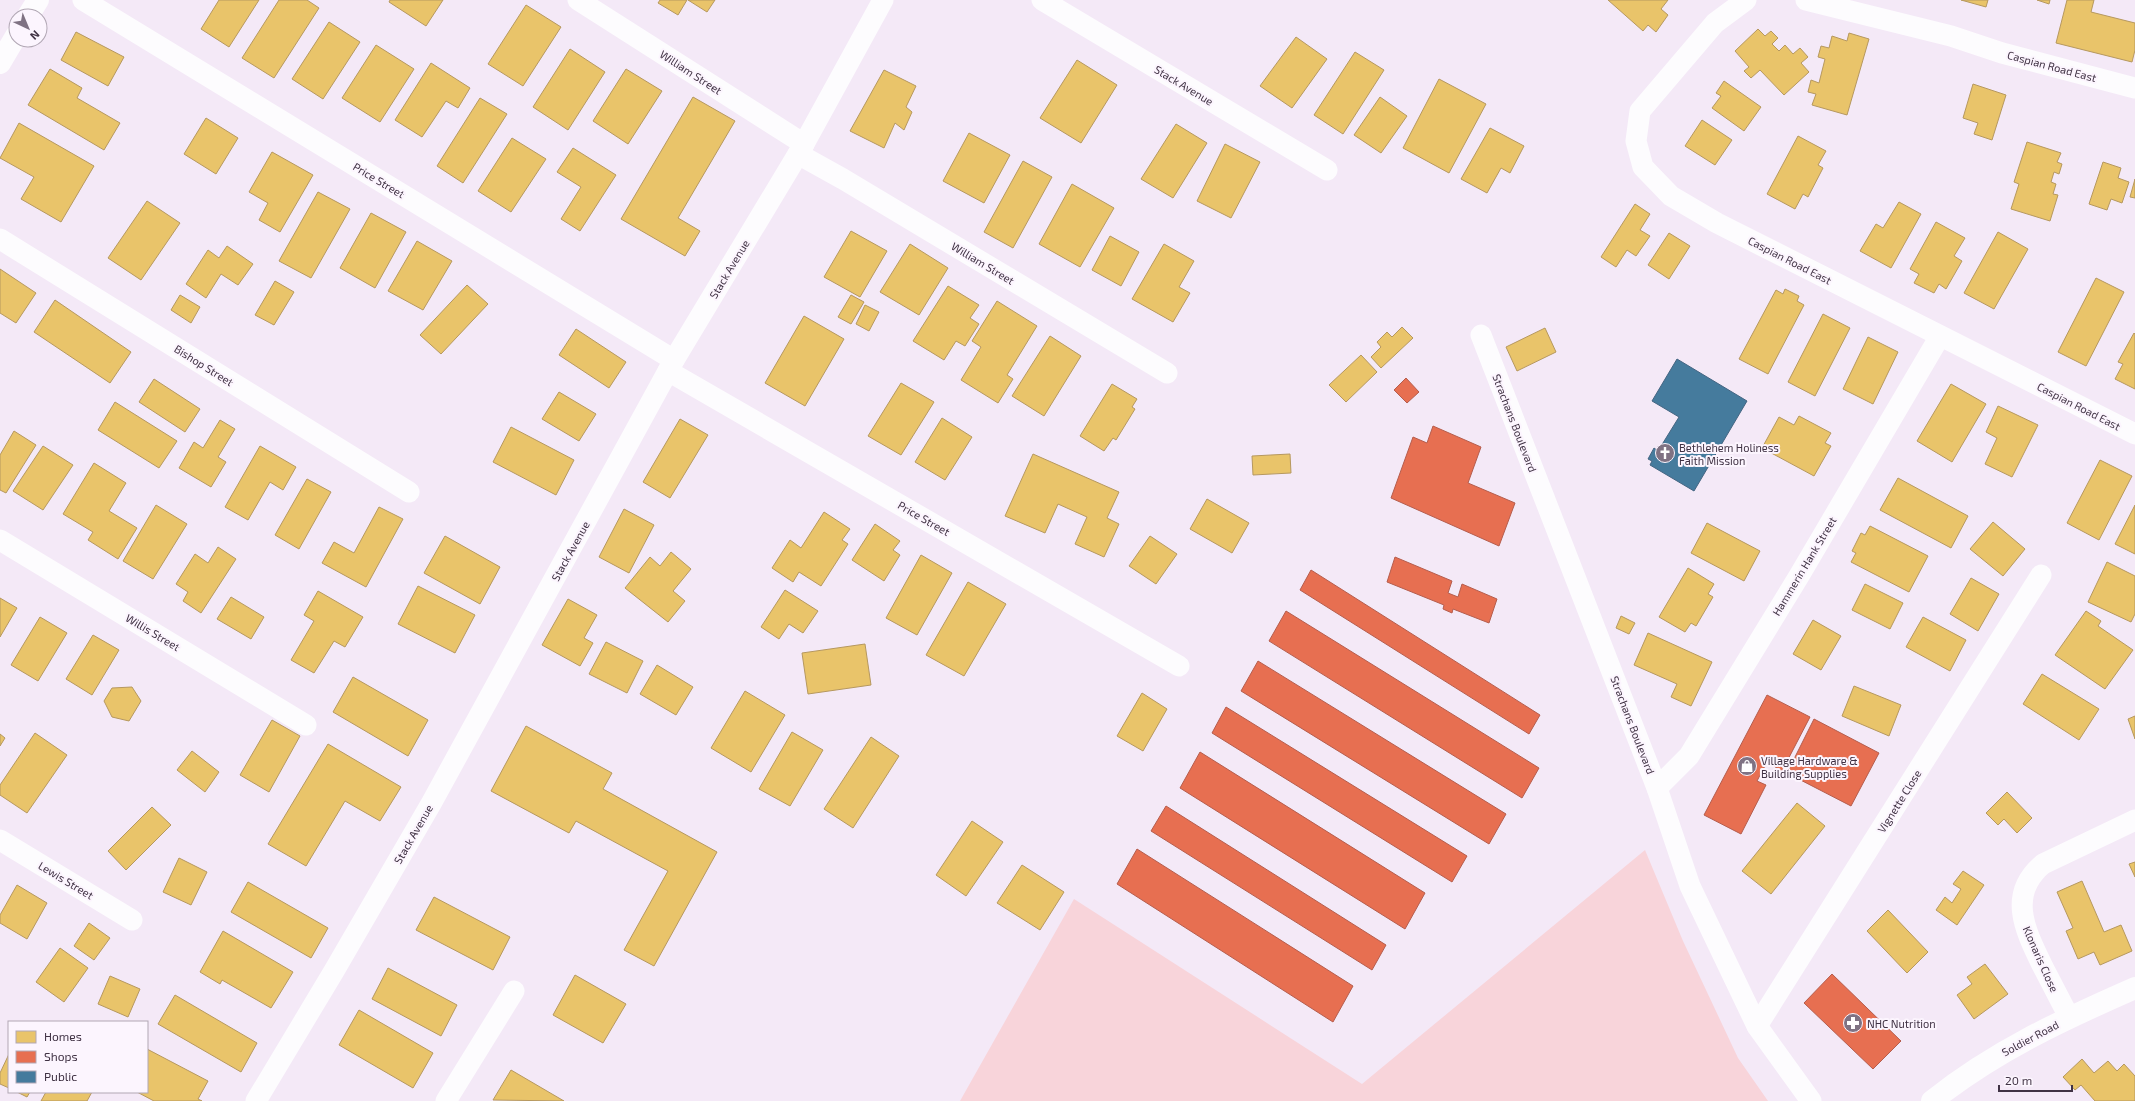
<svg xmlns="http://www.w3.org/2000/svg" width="2135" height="1101" font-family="'Exo 2',sans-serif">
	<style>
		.green { fill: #f8d4da }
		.homes { fill: #e9c46a; stroke: #b6985f }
		.shops { fill: #e76f51; stroke: #b55d4d }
		.public { fill: #457b9d; stroke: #446582 }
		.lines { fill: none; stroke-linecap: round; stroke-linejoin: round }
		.street { stroke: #fdfcfe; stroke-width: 21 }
		.secondary { stroke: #fdfcfe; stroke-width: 22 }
		.labels { text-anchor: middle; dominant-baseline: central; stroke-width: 4; stroke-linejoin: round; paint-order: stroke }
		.street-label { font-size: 11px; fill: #403244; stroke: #fcf5fe }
		.poi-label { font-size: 11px; fill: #403244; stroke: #fcf5fe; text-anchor: start }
	</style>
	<rect width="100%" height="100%" fill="#f4e9f7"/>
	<!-- green -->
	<polygon class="green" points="1645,850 1683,941 1738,1058 1768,1101 960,1101 1074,899 1362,1084"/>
	<!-- homes -->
	<g class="homes">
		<polygon points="219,0 259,0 229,47 201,29"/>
		<polygon points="279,0 307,0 319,8 274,78 242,58"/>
		<polygon points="390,0 443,0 426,26 389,2"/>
		<polygon points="660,0 687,0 678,15 658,3"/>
		<polygon points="688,0 715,0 707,12"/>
		<polygon points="1608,0 1668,0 1661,9 1668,15 1656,32 1648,25 1643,31"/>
		<polygon points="1961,0 1988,0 1986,7"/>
		<polygon points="2037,0 2050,0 2049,4"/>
		<polygon points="2067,0 2094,0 2091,12 2135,23 2135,50 2132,62 2056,43"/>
		<polygon points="526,5 561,27 523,86 488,64"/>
		<polygon points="329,22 360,42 323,99 292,79"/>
		<polygon points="1758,29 1765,36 1771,31 1778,38 1772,44 1779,51 1785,45 1793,54 1800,48 1808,57 1801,63 1809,72 1784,95 1760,70 1751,78 1744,71 1749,67 1735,51"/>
		<polygon points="76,32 124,57 108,86 61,60"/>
		<polygon points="1849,33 1869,39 1847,115 1812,105 1816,94 1808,92 1811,80 1819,83 1825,59 1818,57 1821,46 1829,48 1832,36 1847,41"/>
		<polygon points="1296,37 1327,59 1292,108 1260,86"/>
		<polygon points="376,45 414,69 380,122 342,98"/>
		<polygon points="570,49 605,72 568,130 533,107"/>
		<polygon points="1355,52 1384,70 1343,134 1314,115"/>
		<polygon points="1077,60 1117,85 1081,143 1040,118"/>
		<polygon points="431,63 470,88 458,108 446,101 422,137 395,120"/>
		<polygon points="50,69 82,88 77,98 120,123 104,150 28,105"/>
		<polygon points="626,69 662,91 628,144 593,121"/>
		<polygon points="884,70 916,86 906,107 912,112 904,130 895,123 884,148 850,131"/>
		<polygon points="1439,79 1486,104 1449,173 1403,148"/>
		<polygon points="1724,81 1761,107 1744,131 1712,108 1721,96 1716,93"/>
		<polygon points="1973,84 2006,95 1992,140 1974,134 1978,123 1963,118"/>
		<polygon points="693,97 735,121 678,218 700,231 685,256 621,219"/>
		<polygon points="1380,97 1407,116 1381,153 1354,135"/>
		<polygon points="480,98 507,114 463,183 437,166"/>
		<polygon points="206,118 238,138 216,174 184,154"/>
		<polygon points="1702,120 1732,140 1715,165 1685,146"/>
		<polygon points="19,123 94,166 61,222 21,199 34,177 0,158"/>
		<polygon points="1176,124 1207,143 1173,198 1141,179"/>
		<polygon points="1490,128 1524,146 1510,173 1501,168 1487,193 1461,179"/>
		<polygon points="969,133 1010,155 984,203 943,181"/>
		<polygon points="1798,136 1826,151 1818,165 1823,168 1808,197 1803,194 1795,209 1767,194"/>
		<polygon points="512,138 546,159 511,212 478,191"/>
		<polygon points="2027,142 2061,153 2057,162 2062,164 2059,174 2054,172 2051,182 2056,184 2053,194 2058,195 2050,221 2011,209 2019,184 2014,182"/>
		<polygon points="1225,144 1260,162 1231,218 1197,201"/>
		<polygon points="573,148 616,175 580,231 561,219 581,187 557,172"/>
		<polygon points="272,152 313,175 280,232 259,220 268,203 249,192"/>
		<polygon points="1023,161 1052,177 1013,248 984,232"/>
		<polygon points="2103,162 2121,168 2118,178 2129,182 2122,203 2111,199 2107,210 2089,204"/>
		<polygon points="2135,179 2135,198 2130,197"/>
		<polygon points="1072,184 1114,208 1080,267 1039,244"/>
		<polygon points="318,192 350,209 311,278 279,261"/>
		<polygon points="147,201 180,223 141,280 108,258"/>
		<polygon points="1899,202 1921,214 1891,268 1860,251 1876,224 1883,228"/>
		<polygon points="1635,204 1650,214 1640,230 1650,236 1636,256 1627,250 1616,267 1601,257"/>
		<polygon points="371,213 406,232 375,288 340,268"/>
		<polygon points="1936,222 1965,238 1954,256 1962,261 1946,289 1939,284 1934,293 1914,283 1919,274 1910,269"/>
		<polygon points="851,231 887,251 860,297 824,277"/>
		<polygon points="1998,232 2028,249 1994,309 1964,293"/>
		<polygon points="1669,233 1690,246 1669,279 1648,265"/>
		<polygon points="1110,236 1139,252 1121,286 1092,270"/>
		<polygon points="417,241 452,261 423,310 388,291"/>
		<polygon points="910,244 948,268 919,315 880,292"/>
		<polygon points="1164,244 1194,261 1179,287 1190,293 1173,322 1132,299"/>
		<polygon points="227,246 253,264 238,285 221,274 206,298 186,284 208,250 219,258"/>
		<polygon points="0,269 36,293 16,323 0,313"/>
		<polygon points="2096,278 2124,292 2086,366 2058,352"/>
		<polygon points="275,281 294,292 274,325 255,315"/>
		<polygon points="467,285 488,304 441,354 420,335"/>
		<polygon points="948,286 979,305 970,318 979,324 965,346 956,341 944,360 913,341"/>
		<polygon points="1785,289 1799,296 1797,301 1804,305 1768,374 1739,359 1776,290 1783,294"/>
		<polygon points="180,295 200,307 191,323 171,310"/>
		<polygon points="851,295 864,302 851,324 838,317"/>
		<polygon points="55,300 131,352 110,383 34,332"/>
		<polygon points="997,301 1037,326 1007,375 1013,379 998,403 961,380 981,347 972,341"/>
		<polygon points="865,305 879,312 869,331 856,324"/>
		<polygon points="1823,314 1850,328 1815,396 1788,382"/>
		<polygon points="804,316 844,339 805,406 765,383"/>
		<polygon points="1402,327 1413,338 1381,368 1371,357 1381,347 1377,342 1387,332 1392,337"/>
		<polygon points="1545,328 1556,352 1517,371 1506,347"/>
		<polygon points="576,329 626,362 609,388 559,355"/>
		<polygon points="2134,333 2135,334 2135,389 2115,379 2123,364 2118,362"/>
		<polygon points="1050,336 1081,356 1044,416 1012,396"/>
		<polygon points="1868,337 1898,352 1873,404 1843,389"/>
		<polygon points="1361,355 1377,372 1346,402 1329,385"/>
		<polygon points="154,379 200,409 185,432 139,402"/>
		<polygon points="901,383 934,402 901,455 868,436"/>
		<polygon points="1112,384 1137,399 1132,407 1135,409 1116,440 1113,438 1104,451 1080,436"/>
		<polygon points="1951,384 1986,404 1952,462 1917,441"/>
		<polygon points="559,392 596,414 579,441 542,419"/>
		<polygon points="115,402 177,441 159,468 98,430"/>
		<polygon points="1998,406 2038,425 2012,477 1985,464 1997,438 1986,432"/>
		<polygon points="1799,416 1831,433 1825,443 1831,446 1814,476 1762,448 1779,417 1794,425"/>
		<polygon points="942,418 972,437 945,480 915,462"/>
		<polygon points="680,419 708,435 670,498 643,482"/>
		<polygon points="220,420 235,429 218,457 226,462 211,487 179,468 194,442 203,448"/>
		<polygon points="511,427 574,460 556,495 493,462"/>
		<polygon points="14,431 36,445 6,493 0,490 0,455"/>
		<polygon points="43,446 73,465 43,510 13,491"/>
		<polygon points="260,446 296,467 283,490 270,482 248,520 225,507"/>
		<polygon points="1033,454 1119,492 1107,518 1119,524 1104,557 1075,544 1087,517 1058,504 1045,533 1005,516"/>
		<polygon points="1290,454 1291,473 1253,475 1252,456"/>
		<polygon points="2100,460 2132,476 2099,540 2067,523"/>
		<polygon points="94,463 126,483 109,511 137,528 118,559 88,540 93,532 63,514"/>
		<polygon points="1898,478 1968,516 1951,548 1880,510"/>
		<polygon points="307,479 331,492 299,549 275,535"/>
		<polygon points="1207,499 1249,523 1232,553 1190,529"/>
		<polygon points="156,505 187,524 153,579 123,561"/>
		<polygon points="2135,505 2135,554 2115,544"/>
		<polygon points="379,507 403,519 366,587 322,563 334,542 354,553"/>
		<polygon points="624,509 654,525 629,573 599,557"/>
		<polygon points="824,512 850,529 842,540 848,544 821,586 799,572 793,582 772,568 790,540 801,548"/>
		<polygon points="1993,522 2025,549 2003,576 1970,549"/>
		<polygon points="1707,523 1760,551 1744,581 1691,553"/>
		<polygon points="875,524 900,541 893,550 900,555 884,581 852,560"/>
		<polygon points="1870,526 1928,556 1909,592 1851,562 1856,553 1852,551 1861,533 1865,535"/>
		<polygon points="445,536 500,567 480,604 424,573"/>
		<polygon points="1150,536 1177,554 1156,584 1129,566"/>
		<polygon points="218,547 236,559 201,613 183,601 188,592 176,584 195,554 208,563"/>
		<polygon points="671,552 691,569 673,591 685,601 668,622 625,588 650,557 660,566"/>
		<polygon points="921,555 952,573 917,635 886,618"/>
		<polygon points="2107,562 2135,576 2135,614 2131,622 2088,602"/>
		<polygon points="1688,568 1714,584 1708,594 1713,597 1696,626 1691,623 1685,632 1659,617"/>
		<polygon points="1971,578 1999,594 1978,631 1950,614"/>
		<polygon points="968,582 1006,604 964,676 926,655"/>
		<polygon points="1865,584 1903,603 1890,629 1852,610"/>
		<polygon points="418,586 475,615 455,653 398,624"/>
		<polygon points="785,590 818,611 803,633 789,624 779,639 761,627"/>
		<polygon points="318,591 363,617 345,647 334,641 314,673 291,660 314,621 304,615"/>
		<polygon points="231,597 264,617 251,639 217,619"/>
		<polygon points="0,598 17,608 0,637"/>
		<polygon points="568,599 597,615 584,638 593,643 580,666 542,645"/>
		<polygon points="2086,611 2101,621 2098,626 2133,650 2105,689 2055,655"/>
		<polygon points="1621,616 1635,623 1629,634 1616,628"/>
		<polygon points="40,617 67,633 38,681 11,665"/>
		<polygon points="1923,617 1966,640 1950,671 1906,647"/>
		<polygon points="1813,620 1841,636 1821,670 1793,654"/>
		<polygon points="1648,633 1712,662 1691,706 1671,697 1677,684 1634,665"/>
		<polygon points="93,635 119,650 92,695 66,679"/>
		<polygon points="606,642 643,661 627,693 589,674"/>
		<polygon points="865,644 871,685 808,694 802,653"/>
		<polygon points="657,665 693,687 676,715 640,694"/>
		<polygon points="2042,674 2099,709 2079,740 2023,704"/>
		<polygon points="353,677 428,720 408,756 333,712"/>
		<polygon points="1854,686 1901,705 1889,736 1842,716"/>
		<polygon points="132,687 141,701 129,721 112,717 104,701 112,688"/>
		<polygon points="745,691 785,715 751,772 711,748"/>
		<polygon points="1142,693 1167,709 1143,751 1117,736"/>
		<polygon points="2135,716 2135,739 2128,719"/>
		<polygon points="272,720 300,736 269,792 240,775"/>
		<polygon points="526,726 612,773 603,789 717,852 654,966 624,950 668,871 576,821 569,833 491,791"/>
		<polygon points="792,732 823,750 790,806 759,789"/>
		<polygon points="35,733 67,755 27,813 0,795 0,785"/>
		<polygon points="0,734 5,738 0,746"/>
		<polygon points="871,737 899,756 853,828 824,809"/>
		<polygon points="328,744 401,787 380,821 345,801 306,866 268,844"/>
		<polygon points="192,751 219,772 205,792 177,770"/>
		<polygon points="2007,792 2032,818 2017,833 2004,819 1998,825 1986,813"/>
		<polygon points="1797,803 1825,826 1771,894 1742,871"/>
		<polygon points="152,807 171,825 126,870 108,851"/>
		<polygon points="972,821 1003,842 966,896 936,875"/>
		<polygon points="179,858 207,872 191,905 163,892"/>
		<polygon points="2135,862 2135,877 2129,864"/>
		<polygon points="1022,865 1064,892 1040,930 997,903"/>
		<polygon points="1963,871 1984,885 1957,925 1936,910 1945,897 1952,903 1961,889 1953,884"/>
		<polygon points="2082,881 2104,932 2121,925 2132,951 2100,965 2094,952 2078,959 2066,931 2073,928 2057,892"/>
		<polygon points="248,882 328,928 311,958 231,912"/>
		<polygon points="17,885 47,903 27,939 0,923 0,915"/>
		<polygon points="434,897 510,937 493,970 416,930"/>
		<polygon points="1888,910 1928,952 1907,973 1867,931"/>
		<polygon points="89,923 110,938 94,960 74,946"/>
		<polygon points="223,931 293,972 271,1008 222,980 220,984 200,972"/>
		<polygon points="60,948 88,968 64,1002 36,982"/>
		<polygon points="1985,964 2008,994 1974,1019 1957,995 1972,984 1967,977"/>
		<polygon points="388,968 457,1005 441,1036 372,999"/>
		<polygon points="575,975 626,1004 603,1043 553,1015"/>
		<polygon points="110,976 140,989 128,1017 98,1004"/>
		<polygon points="175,995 257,1043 241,1072 158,1024"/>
		<polygon points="359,1010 433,1053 413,1088 339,1045"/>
		<polygon points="147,1049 208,1081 198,1099 202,1101 154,1101 137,1092 147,1092"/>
		<polygon points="9,1054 9,1088 0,1084 0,1073"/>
		<polygon points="2082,1059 2094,1073 2108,1061 2117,1071 2124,1064 2135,1076 2135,1101 2095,1101 2081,1085 2075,1090 2063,1077"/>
		<polygon points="511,1070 564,1101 493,1100"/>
		<polygon points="17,1092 30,1092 27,1097"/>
		<polygon points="46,1092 92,1092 87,1101 41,1101"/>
	</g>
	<!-- shops -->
	<g class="shops">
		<polygon points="1406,378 1419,392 1407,403 1394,390"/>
		<polygon points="1433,426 1481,447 1468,483 1515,503 1499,546 1391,498 1413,437 1427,443"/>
		<polygon points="1395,557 1452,581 1448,593 1458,597 1462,584 1497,599 1489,623 1453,609 1452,613 1443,609 1444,605 1387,582"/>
		<polygon points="1311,570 1540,715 1529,734 1300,590"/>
		<polygon points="1286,611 1539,768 1522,798 1269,641"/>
		<polygon points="1258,661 1506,814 1489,844 1241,691"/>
		<polygon points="1767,695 1810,717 1782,771 1767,762 1757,781 1766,785 1741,834 1704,815"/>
		<polygon points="1226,707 1467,856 1452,882 1212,733"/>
		<polygon points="1814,719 1879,753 1851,806 1787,773"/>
		<polygon points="1200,752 1425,893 1405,929 1180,788"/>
		<polygon points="1166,806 1386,945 1372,970 1151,831"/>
		<polygon points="1137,849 1353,986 1333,1022 1117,884"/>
		<polygon points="1832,974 1901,1041 1873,1069 1804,1003"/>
	</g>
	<!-- public -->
	<polygon class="public" points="1677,359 1747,401 1694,491 1650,465 1652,461 1648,459 1654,448 1658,451 1679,417 1652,401"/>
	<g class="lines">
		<!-- street -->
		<g class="street">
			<polyline points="83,0 674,360"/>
			<polyline points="578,0 804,144"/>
			<polyline points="1042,0 1327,170"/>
			<polyline points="1746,0 1715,23 1640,111 1636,141 1643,167 1671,196 1717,223 2135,434"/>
			<polyline points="1806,0 1951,36 2002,53 2135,88"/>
			<polyline points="798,154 843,179 1167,373"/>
			<polyline points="0,239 409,492"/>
			<polyline points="1481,335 1657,788 1690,886 1757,1026 1811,1101"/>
			<polyline points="668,371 1179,666"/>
			<polyline points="0,540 306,725"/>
			<polyline points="1657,788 1689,756 1799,576 1940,336"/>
			<polyline points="0,840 132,920"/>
			<path d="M2069,1017C2060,1000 2051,982 2042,965C2025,930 2007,894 2043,864L2135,820"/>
			<polyline points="1757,1026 2041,575"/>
			<polyline points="256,1101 334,971 432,802 674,360 804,144 883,0"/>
			<polyline points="446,1101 514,991"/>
		</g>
		<!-- secondary -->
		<g class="secondary">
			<polyline points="28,16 38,0"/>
			<polyline points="0,63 16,36"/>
			<path d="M1932,1101C1995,1051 2062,1020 2135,988"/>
		</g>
	</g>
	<!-- icons -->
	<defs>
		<symbol id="church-disc" viewBox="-11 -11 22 22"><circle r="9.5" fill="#7f7283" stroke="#fcf5fe"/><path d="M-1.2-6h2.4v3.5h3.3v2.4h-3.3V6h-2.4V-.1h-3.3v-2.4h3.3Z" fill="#fff"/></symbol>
		<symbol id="shop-disc" viewBox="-11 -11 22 22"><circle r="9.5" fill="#7f7283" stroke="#fcf5fe"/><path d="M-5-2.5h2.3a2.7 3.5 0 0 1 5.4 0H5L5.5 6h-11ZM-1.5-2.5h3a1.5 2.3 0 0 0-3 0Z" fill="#fff"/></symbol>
		<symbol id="pharmacy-disc" viewBox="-11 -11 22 22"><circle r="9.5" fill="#7f7283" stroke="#fcf5fe"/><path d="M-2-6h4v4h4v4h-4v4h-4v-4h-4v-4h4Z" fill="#fff"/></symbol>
	</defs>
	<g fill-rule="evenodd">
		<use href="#church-disc" x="1654" y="442" width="22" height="22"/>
		<use href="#shop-disc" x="1736" y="755" width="22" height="22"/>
		<use href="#pharmacy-disc" x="1842" y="1012" width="22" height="22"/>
	</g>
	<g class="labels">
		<!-- street labels -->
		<g class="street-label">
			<text transform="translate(2052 66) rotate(15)">Caspian Road East</text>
			<text transform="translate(691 72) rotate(33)">William Street</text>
			<text transform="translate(1184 85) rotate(31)">Stack Avenue</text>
			<text transform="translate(379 180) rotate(31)">Price Street</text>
			<text transform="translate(1790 260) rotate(27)">Caspian Road East</text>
			<text transform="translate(983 263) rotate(31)">William Street</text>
			<text transform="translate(729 269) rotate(-59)">Stack Avenue</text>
			<text transform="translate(204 365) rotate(32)">Bishop Street</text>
			<text transform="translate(2079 406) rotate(27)">Caspian Road East</text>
			<text transform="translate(1515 423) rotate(69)">Strachans Boulevard</text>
			<text transform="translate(924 518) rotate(30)">Price Street</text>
			<text transform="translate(570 551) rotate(-61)">Stack Avenue</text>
			<text transform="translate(1804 566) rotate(-59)">Hammerin Hank Street</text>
			<text transform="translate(153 632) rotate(31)">Willis Street</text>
			<text transform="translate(1633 725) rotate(69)">Strachans Boulevard</text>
			<text transform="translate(1899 801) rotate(-58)">Vignette Close</text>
			<text transform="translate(413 834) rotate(-60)">Stack Avenue</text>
			<text transform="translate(66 880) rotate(31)">Lewis Street</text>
			<text transform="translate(2041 959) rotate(66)">Klonaris Close</text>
			<text transform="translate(2030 1038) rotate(-28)">Soldier Road</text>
		</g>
		<!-- poi labels -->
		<g class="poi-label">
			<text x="1679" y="447">Bethlehem Holiness<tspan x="1679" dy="13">Faith Mission</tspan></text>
			<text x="1761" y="760">Village Hardware &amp;<tspan x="1761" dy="13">Building Supplies</tspan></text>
			<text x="1867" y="1023">NHC Nutrition</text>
		</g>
	</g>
	<!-- legend -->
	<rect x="8" y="1021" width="140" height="72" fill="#fcf5fe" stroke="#b1a7b4"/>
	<rect x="16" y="1031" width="20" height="12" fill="#e9c46a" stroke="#b1a7b4"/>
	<text x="44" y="1041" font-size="12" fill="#403244">Homes</text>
	<rect x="16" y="1051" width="20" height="12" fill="#e76f51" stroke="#b1a7b4"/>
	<text x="44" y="1061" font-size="12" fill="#403244">Shops</text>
	<rect x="16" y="1071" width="20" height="12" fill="#457b9d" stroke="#b1a7b4"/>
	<text x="44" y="1081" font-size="12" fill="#403244">Public</text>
	<!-- north arrow -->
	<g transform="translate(28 28) rotate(136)"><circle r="19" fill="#fcf5fe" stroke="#b1a7b4"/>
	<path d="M0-3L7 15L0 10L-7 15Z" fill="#7f7283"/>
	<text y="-6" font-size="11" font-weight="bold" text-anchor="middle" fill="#403244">N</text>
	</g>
	<!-- scale -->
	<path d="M1999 1085v6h73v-6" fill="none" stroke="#403244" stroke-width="2"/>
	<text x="2005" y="1085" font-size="12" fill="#403244" stroke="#fcf5fe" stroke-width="3" paint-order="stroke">20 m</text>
</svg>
